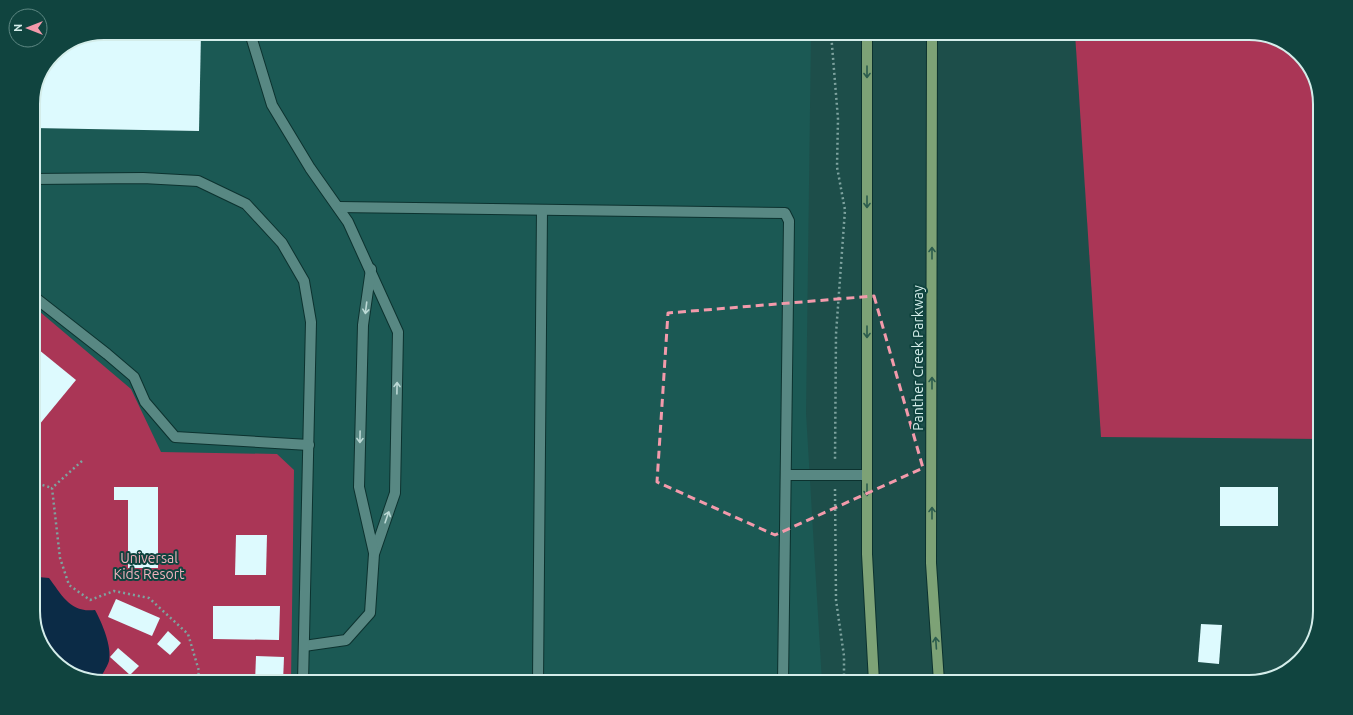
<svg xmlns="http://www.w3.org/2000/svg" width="1353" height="715" font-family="Ubuntu,sans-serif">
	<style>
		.built { fill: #1b5954 }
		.green { fill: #aa3656 }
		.water { fill: #0b2b46 }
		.building { fill: #ddfafe }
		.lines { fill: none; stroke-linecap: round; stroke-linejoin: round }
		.minor-casing { stroke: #0c322f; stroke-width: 12 }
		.major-casing { stroke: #0c322f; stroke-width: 12 }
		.path { stroke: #7ea39f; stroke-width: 2.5; stroke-dasharray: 2 3; stroke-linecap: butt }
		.minor { stroke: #588883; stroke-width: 10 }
		.major { stroke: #7da276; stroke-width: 10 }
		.oneway { stroke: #2b5c4d }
		.oneway2 { stroke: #bbd9d5 }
		.marked { fill: none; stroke: #f39aab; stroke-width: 3; stroke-dasharray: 8 5; stroke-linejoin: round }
		.labels { text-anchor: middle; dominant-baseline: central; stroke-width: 4; stroke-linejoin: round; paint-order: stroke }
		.street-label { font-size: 14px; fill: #d4edea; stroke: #10443f }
		.park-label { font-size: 14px; fill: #efb1bc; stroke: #10443f }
		.rim { fill: none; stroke: #d4edea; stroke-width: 2 }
	</style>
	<rect width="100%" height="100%" fill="#1d4e4a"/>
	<!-- built -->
	<polygon class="built" points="104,33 811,33 806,413 822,682 104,682 72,675 45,651 33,616 33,99 77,38"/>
	<!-- green -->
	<g class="green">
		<polygon points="1075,33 1249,33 1281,40 1308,65 1320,99 1320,439 1101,437"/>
		<polygon points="33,306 131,389 161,452 277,454 294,470 291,682 104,682 72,675 45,651 33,616"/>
	</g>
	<!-- water -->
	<path class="water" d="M38,577L49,578C62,595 70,613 95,610C102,623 112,646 109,661C107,668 101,675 99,681L72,675L45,651L33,616V582Z"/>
	<!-- building -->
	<g class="building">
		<polygon points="104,33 201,33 199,131 33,128 33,99 54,53 77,38"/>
		<polygon points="33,345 76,380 34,431 33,430"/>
		<polygon points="33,434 38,435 35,454 33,454"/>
		<polygon points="114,487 158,487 158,568 128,568 128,500 114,500"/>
		<rect x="1220" y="487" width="58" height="39"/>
		<polygon points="236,535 267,535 266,575 235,575"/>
		<polygon points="116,599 160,618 152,636 108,617"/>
		<polygon points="213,606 280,606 279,640 213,639"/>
		<polygon points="1201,624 1222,625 1219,664 1198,662"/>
		<polygon points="168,631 181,643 170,655 157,644"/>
		<polygon points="118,648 139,666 130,675 110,657"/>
		<polygon points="256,656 284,657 283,682 255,682"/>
		<polygon points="180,676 195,682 178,682"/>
	</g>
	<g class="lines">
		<defs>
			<g id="minor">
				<polyline points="250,33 272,105 310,168 348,222 398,332 395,493 374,554 370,613 346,640 304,646"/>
				<polyline points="33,179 143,178 198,181 246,204 282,243 304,281 311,322 303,682"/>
				<polyline points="338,207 785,213 789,221 783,682"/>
				<polyline points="371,269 363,325 359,487 374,553"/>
				<polyline points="33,296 107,354 134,377 145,402 175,437 309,445"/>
				<polyline points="786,475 867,475"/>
				<polyline points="538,682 542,210"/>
			</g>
			<g id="major">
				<polyline points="867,33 867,554 874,682"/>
				<polyline points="932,33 931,563 939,682"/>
			</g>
		</defs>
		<!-- minor casing -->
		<use href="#minor" class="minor-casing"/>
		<!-- major casing -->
		<use href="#major" class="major-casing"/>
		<!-- path -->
		<g class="path">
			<polyline points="831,33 838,119 837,167 845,210 836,334 835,460"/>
			<polyline points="82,461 52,488 60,558 69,585 90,600 114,591 149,598 188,634 199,671 197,682"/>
			<polyline points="33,482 52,488"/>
			<polyline points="835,489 836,600 844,656 844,682"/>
		</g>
		<!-- minor -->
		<use href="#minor" class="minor"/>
		<!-- major -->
		<use href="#major" class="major"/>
	</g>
	<!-- one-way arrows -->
	<defs><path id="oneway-shaft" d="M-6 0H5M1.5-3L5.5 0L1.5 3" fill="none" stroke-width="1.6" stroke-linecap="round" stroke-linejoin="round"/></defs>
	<g class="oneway">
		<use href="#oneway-shaft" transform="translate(867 72) rotate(90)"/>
		<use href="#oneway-shaft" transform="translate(867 202) rotate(90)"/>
		<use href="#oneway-shaft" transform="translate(932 253) rotate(-90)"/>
		<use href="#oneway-shaft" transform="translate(867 332) rotate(90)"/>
		<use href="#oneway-shaft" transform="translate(932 383) rotate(-90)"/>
		<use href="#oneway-shaft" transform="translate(867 490) rotate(90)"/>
		<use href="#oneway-shaft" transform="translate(932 513) rotate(-90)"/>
		<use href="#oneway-shaft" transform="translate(936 643) rotate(-94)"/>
	</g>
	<g class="oneway2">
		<use href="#oneway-shaft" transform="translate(366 308) rotate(97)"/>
		<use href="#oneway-shaft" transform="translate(397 388) rotate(-89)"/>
		<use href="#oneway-shaft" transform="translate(360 437) rotate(91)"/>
		<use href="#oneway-shaft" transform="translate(387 517) rotate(-71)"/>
	</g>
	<!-- marked area -->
	<path class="marked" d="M874,296L923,468L775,535L657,482L668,313Z"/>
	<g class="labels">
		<!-- street labels -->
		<g class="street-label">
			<text transform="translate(918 358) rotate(-90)">Panther Creek Parkway</text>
		</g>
		<!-- park labels -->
		<g class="park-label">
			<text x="149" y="558">Universal<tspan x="149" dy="16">Kids Resort</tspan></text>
		</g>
	</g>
	<!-- crop -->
	<path d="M0 0H1353V715H0ZM104 40H1249A64 64 0 0 1 1313 104V611A64 64 0 0 1 1249 675H104A64 64 0 0 1 40 611V104A64 64 0 0 1 104 40Z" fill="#10443f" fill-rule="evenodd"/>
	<path class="rim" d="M104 40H1249A64 64 0 0 1 1313 104V611A64 64 0 0 1 1249 675H104A64 64 0 0 1 40 611V104A64 64 0 0 1 104 40Z"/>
	<!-- north arrow -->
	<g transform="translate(28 28) rotate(270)"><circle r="19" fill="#10443f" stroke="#5e8883"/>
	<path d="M0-3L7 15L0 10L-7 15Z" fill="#f39aab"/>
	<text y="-6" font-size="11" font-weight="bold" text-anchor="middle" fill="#d4edea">N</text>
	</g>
</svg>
